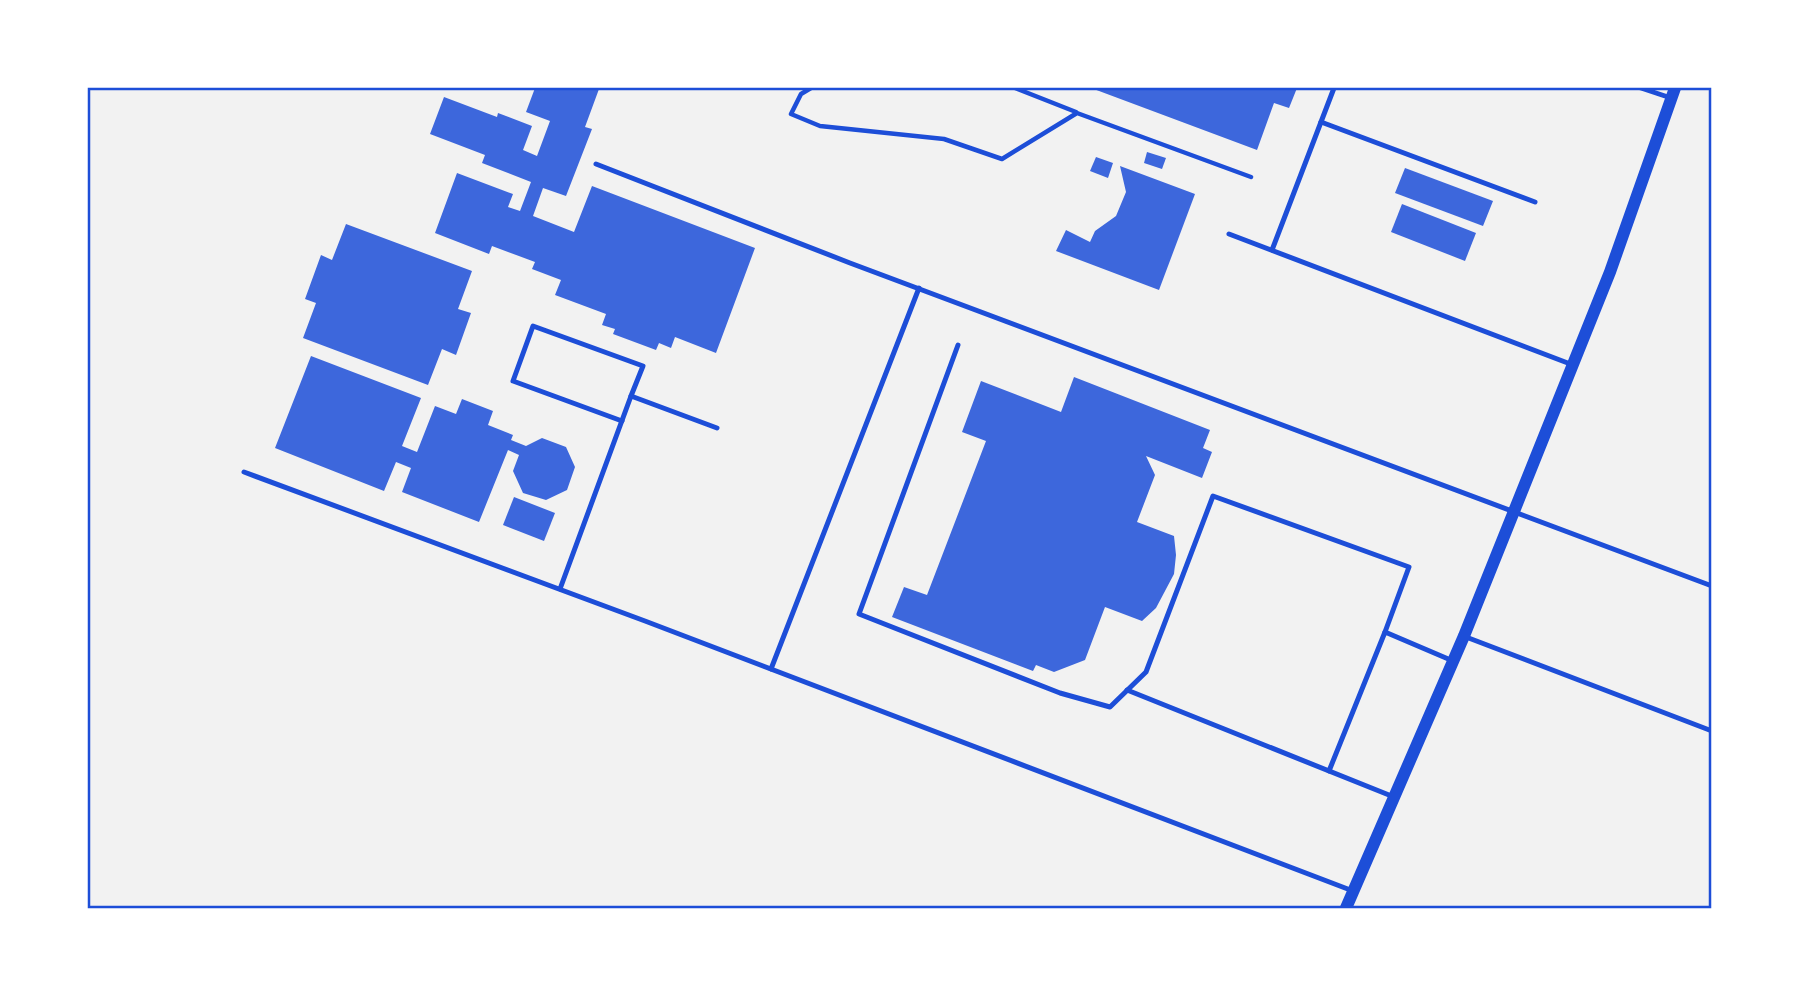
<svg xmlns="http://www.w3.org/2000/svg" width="1799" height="996" font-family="'Nunito Sans',sans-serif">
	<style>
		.building { fill: #3d67dc }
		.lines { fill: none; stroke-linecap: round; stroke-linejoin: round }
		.path { stroke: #1d4ed8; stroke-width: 4.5 }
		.service { stroke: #1d4ed8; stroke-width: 5 }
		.tertiary { stroke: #1d4ed8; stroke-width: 12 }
		.neatline { fill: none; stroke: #1d4ed8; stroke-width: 2.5 }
	</style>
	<rect width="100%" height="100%" fill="#f2f2f2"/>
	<!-- building -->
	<g class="building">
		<polygon points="535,88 599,89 585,127 592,129 566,196 543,188 533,216 574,232 592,186 755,248 716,353 675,337 671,348 659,343 656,350 613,334 615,329 602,325 606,314 555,295 561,280 532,269 535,262 492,246 489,254 435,233 457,173 513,194 508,207 520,211 531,182 482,163 485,155 430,134 444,97 497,117 498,113 532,126 523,150 537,156 550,121 526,112"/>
		<polygon points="1091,88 1297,88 1289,108 1274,103 1257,150"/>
		<polygon points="1147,152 1166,158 1162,169 1144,163"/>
		<polygon points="1096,157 1113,163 1108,178 1090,171"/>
		<polygon points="1120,166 1195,194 1159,290 1056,251 1066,230 1090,242 1095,231 1116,216 1126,192"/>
		<polygon points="1405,168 1493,201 1483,226 1395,193"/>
		<polygon points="1402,204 1476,233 1465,261 1391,232"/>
		<polygon points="346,224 472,271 458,309 471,313 456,355 442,349 428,385 303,338 316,303 305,299 321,255 332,260"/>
		<polygon points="311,356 421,398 402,446 417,452 435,406 456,414 462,399 493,411 488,425 513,435 511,440 526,446 542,438 566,447 575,467 567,490 546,500 523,493 513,471 519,455 508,450 479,522 402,492 411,468 396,462 384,491 275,448"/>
		<polygon points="1074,377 1210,430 1203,448 1212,452 1202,478 1146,456 1155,475 1137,522 1174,536 1176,555 1174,574 1156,608 1142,621 1105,607 1085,660 1054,672 1036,665 1033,671 892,617 904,587 927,595 986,441 962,432 981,381 1061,412"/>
		<polygon points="514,497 555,513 544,541 503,525"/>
	</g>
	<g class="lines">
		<!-- path -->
		<g class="path">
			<polyline points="811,88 801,94 791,114 820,126 944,139 1002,159 1077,113 1251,177"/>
			<polyline points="1015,88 1076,112"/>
		</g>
		<!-- service -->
		<g class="service">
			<polyline points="1641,88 1671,98"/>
			<polyline points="1321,122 1535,202"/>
			<polyline points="596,164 850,263 1712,586"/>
			<polyline points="1229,234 1573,365"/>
			<polyline points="1272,250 1334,88"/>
			<polyline points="958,345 859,614 1060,693 1110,707 1146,672 1213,496 1409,567 1385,632"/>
			<polyline points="622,421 513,381 533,326 643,366 631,396"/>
			<polyline points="244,472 645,621 1353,891"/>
			<polyline points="560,589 631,396 717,428"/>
			<polyline points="1466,637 1712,731"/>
			<polyline points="771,669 919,288"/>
			<polyline points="1127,690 1394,797"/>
			<polyline points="1329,771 1385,632 1453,661"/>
		</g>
		<!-- tertiary -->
		<polyline class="tertiary" points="1346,908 1464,636 1610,272 1675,88"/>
	</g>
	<!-- border -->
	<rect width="1799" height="996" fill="none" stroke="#ffffff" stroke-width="178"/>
	<rect x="89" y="89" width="1621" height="818" class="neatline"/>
</svg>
